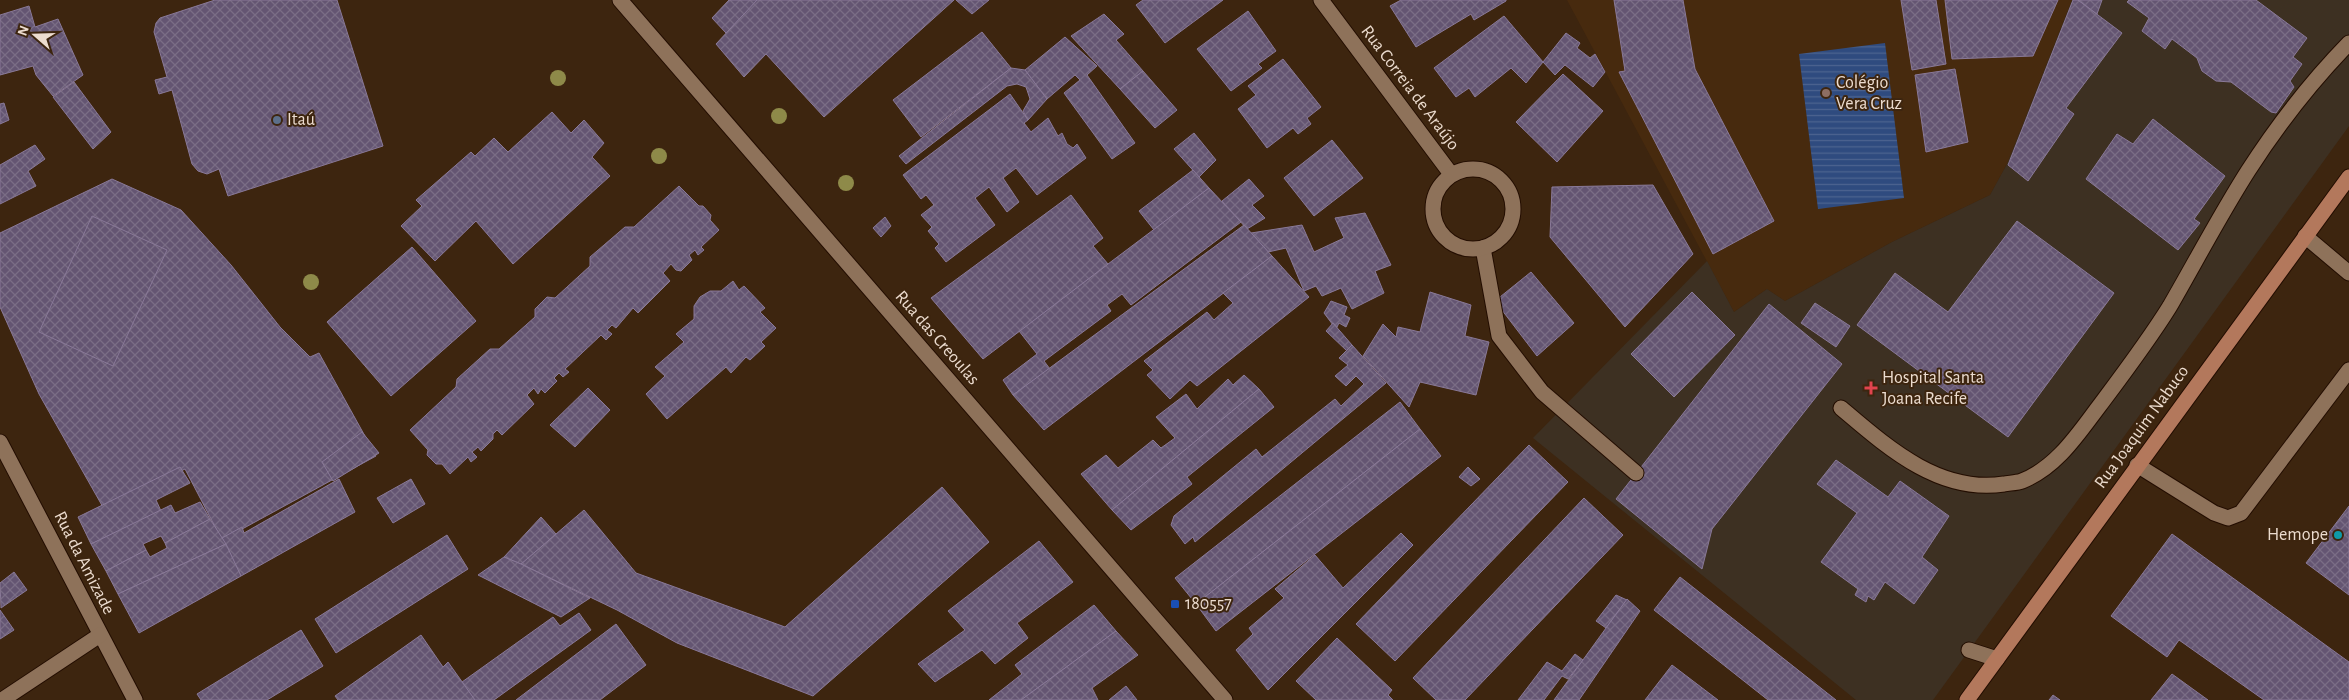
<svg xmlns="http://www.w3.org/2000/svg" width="2349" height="700" font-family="'Alegreya Sans',sans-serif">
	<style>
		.built { fill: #472a0e }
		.medical { fill: #3d3022 }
		.water { fill: url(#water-rules) }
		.building { fill: url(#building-cross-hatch); stroke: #897998 }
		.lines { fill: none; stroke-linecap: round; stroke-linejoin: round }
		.service-casing { stroke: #230d00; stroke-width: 17 }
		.minor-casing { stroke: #230d00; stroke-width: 17 }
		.secondary-casing { stroke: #230d00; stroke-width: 17 }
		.primary-casing { stroke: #230d00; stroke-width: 17 }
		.service { stroke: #8e725a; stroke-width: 15 }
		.minor { stroke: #8e725a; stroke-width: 15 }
		.secondary { stroke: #8e725a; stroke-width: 15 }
		.primary { stroke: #b3785c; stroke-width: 15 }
		.tree { fill: #8e8a49 }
		.education-dot { fill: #8d6e63; stroke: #3d250f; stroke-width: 2 }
		.service-dot { fill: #5c6f8a; stroke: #3d250f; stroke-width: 2 }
		.health-dot { fill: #e0444e; stroke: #3d250f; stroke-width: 2 }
		.culture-dot { fill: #0f9aa8; stroke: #3d250f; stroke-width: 2 }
		.transit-dot { fill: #1a4fb4; stroke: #3d250f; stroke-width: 2 }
		.labels { text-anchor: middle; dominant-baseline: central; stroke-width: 4; stroke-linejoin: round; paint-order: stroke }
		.poi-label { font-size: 18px; fill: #ecdccf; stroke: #3d250f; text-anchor: start }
		.street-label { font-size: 18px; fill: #ecdccf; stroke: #3d250f }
	</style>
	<defs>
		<pattern id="water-rules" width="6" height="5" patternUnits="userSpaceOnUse" patternTransform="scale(1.25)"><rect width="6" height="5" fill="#2f4b7f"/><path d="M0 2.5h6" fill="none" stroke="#4d6490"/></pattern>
		<pattern id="building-cross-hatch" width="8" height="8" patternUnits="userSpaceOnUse" patternTransform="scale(1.25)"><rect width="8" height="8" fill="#645572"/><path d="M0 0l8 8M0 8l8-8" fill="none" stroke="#7a6d85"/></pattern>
	</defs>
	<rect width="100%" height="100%" fill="#3d250f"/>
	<!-- built -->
	<polygon class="built" points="1567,0 2072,0 2007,164 1990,195 1892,242 1785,301 1767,289 1734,312"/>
	<!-- medical -->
	<polygon class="medical" points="2072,0 2349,0 2349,126 1933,700 1856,700 1533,438 1707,261 1734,312 1767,289 1785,301 1892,242 1990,195 2007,164"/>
	<!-- water -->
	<polygon class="water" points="1885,43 1904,198 1818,209 1799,54"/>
	<!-- building -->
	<g class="building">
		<polygon points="215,0 337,0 383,146 228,196 219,169 207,174 198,171 192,164 172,90 159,94 155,80 167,77 154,32 156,23 160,18"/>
		<polygon points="729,0 758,0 726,33 712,18"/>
		<polygon points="757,0 954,0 824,117 766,54 744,77 716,44"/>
		<polygon points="956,0 989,0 972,14"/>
		<polygon points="1143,0 1223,0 1165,43 1136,5"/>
		<polygon points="1401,0 1506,0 1506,1 1474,20 1471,14 1416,47 1390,6"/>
		<polygon points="1614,0 1683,0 1695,69 1774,221 1713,254 1619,72 1625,71"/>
		<polygon points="1901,0 1936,0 1946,64 1912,70"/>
		<polygon points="1945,0 2058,0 2033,56 1952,59"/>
		<polygon points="2073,0 2078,0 2122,33 2066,108 2074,114 2028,181 2008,165"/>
		<polygon points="2078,0 2102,0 2097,14"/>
		<polygon points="2129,0 2256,0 2307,38 2293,57 2302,64 2290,81 2294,87 2276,113 2271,112 2231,82 2216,81 2202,71 2197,58 2172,39 2165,49 2142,31 2149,18 2127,2"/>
		<polygon points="29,6 35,27 58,19 83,75 53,96 36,75 33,66 0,75 0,15"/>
		<polygon points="1248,11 1276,51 1258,64 1262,68 1231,91 1197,49"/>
		<polygon points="1104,14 1124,34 1116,40 1143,71 1120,89 1071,36"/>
		<polygon points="1504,16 1543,62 1526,83 1511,68 1475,97 1469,88 1456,97 1434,68"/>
		<polygon points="982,32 1011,68 921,137 893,100"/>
		<polygon points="1566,33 1580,43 1577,48 1590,58 1595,54 1605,72 1593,87 1565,65 1555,75 1543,62"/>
		<polygon points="1065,37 1097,66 1087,75 1135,143 1112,159 1064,93 1080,80 1075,75 1047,99 1025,70"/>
		<polygon points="1283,59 1321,107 1307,118 1311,124 1298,134 1293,128 1267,148 1238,109 1256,95 1248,86"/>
		<polygon points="1011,68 1025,70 1047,99 1028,120 1023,111 1030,99 1026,87 1017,84 1007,86 906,164 899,156"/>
		<polygon points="1955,69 1968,142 1926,152 1915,75"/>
		<polygon points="1143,71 1177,110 1155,128 1120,89"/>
		<polygon points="1563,74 1603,111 1557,162 1516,122"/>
		<polygon points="74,82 111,132 93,149 53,97"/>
		<polygon points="1010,94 1028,120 1024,123 1031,132 1048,118 1058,136 1062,133 1067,144 1073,148 1077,144 1086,158 1037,195 1016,168 1003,178 1019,202 1007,212 989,187 975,198 995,225 946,262 935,248 939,244 928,231 932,227 921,215 934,205 926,195 921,199 903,175"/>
		<polygon points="4,103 9,120 0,124 0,104"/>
		<polygon points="552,112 571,133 584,120 604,143 592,157 610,176 513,264 476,221 435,261 401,226 422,206 416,200 471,152 475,156 494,138 508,152"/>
		<polygon points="2153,119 2225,176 2194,219 2200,223 2178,250 2086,179 2117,134 2133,144"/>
		<polygon points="1194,133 1216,160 1199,177 1174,149"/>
		<polygon points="1332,140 1363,178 1314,216 1284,178"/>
		<polygon points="35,145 45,159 28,171 36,186 0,204 0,165"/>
		<polygon points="1193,170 1209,188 1154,230 1139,211"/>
		<polygon points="112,179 181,210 231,265 280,327 310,357 319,353 376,456 222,540 185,469 104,509 39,394 0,307 0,233"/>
		<polygon points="1249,179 1264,196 1252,205 1265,218 1247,229 1222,201"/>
		<polygon points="1653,185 1693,254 1625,327 1550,237 1552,187"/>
		<polygon points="679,186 699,206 703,206 711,215 710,220 719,230 701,247 704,250 698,255 695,250 689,255 692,260 681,271 676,270 671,264 663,273 670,281 638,313 633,308 616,328 612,325 607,330 612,334 606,340 601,335 565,369 569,372 563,377 559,373 554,378 557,381 545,393 541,389 538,394 534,388 527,395 534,404 502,435 497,430 493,434 493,439 481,451 478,447 472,452 477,457 471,462 468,457 450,474 442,464 436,464 427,455 428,450 410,430 456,387 457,379 490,349 499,349 535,317 535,309 547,297 555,298 590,266 590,257 625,227 634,227"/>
		<polygon points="1209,188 1241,222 1131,305 1122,294 1107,305 1111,311 1044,361 1050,369 1013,395 1003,380 1037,354 1019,331"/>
		<polygon points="1071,195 1103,238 1093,246 1108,264 983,359 931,298"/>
		<polygon points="1365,213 1391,265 1375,271 1384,293 1352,309 1341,288 1322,296 1316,286 1304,291 1286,248 1268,252 1251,233 1302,225 1314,252 1344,238 1335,218"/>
		<polygon points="92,216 167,250 113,366 39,332"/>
		<polygon points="885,217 891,226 881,237 873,228"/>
		<polygon points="2017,221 2114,293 2008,437 1857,325 1895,273 1948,312"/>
		<polygon points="1244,225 1272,256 1044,430 1013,395"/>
		<polygon points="412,247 476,321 391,396 327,322"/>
		<polygon points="1272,256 1309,297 1197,386 1190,380 1170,399 1147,375 1153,370 1144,361 1207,312 1214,320 1233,303 1223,293"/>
		<polygon points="1531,272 1574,323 1537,356 1495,301"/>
		<polygon points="733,281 739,290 744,286 765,308 760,312 776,328 761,342 765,346 750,360 746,357 731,373 726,367 667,419 646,394 665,376 655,367 684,342 676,334 694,319 694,306 700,297 710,291 721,291"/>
		<polygon points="1430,292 1471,305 1465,336 1489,342 1476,395 1420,382 1409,407 1363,356 1383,324 1396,337 1398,327 1420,332"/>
		<polygon points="1692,292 1735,335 1674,397 1631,354"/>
		<polygon points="1331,301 1347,307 1344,315 1350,318 1346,327 1339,323 1336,329 1324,313"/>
		<polygon points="1815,303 1850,326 1836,347 1801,323"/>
		<polygon points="1769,304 1842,364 1712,529 1702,569 1616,499"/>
		<polygon points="1333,323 1352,345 1347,351 1326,331"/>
		<polygon points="1352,345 1386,383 1195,542 1193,537 1185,544 1171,525 1174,516 1256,449 1262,457 1335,399 1341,406 1364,384 1356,376 1346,386 1335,376 1348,365 1339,358"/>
		<polygon points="1244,375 1259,389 1112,510 1081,474 1106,455 1118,468 1153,440 1161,448 1175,438 1156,417 1186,394 1197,409 1228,379 1233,385"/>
		<polygon points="588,388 610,410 575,447 550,425"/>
		<polygon points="1259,389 1274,407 1187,477 1192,484 1131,530 1112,510"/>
		<polygon points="1400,402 1420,429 1196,604 1175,578"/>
		<polygon points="1420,429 1441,456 1216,631 1196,604"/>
		<polygon points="362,432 379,453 333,481 322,462"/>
		<polygon points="1529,445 1568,482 1395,661 1356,624"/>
		<polygon points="1836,460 1888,497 1900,481 1949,516 1922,557 1938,570 1914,604 1885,582 1874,600 1868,596 1866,602 1855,595 1858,589 1821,562 1857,513 1817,484"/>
		<polygon points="180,467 190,483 156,500 161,511 91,544 78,517"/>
		<polygon points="1468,467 1480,479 1471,486 1459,477"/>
		<polygon points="339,479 355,512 241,576 222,538 242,527 244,533"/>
		<polygon points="411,479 425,504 393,523 377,498"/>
		<polygon points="942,487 989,542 813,696 677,643 617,610 521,564 584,510 636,573 785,627"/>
		<polygon points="1584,498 1623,535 1465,700 1436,700 1413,678"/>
		<polygon points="200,502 210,519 165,543 161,536 143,544 146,550 106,571 91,544 171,505 175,513"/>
		<polygon points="2349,506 2349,595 2306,563"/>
		<polygon points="541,517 556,534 521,564 504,557"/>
		<polygon points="210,519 226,544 118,594 106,571 146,550 150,557 167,548 165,543"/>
		<polygon points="1401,533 1413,545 1268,690 1236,650 1253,634 1249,628 1284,598 1275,589 1315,555 1343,588"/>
		<polygon points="2172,534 2349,662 2349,700 2264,700 2179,640 2167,657 2111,616"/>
		<polygon points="447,535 468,569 336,653 315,619"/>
		<polygon points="1039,541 1073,582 1017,623 1028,638 995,664 982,650 935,682 918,664 965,630 948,611"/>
		<polygon points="226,544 241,576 139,633 118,594"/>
		<polygon points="504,557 521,564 590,598 561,617 478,575"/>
		<polygon points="14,572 27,590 1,608 0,583"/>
		<polygon points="1680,577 1836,700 1768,700 1654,610"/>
		<polygon points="1616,595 1627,600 1606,628 1596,621"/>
		<polygon points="1627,599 1640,611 1579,700 1554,700"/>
		<polygon points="1094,605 1116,631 1021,700 989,700 1022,674 1015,665"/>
		<polygon points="0,610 14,630 0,639"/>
		<polygon points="579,613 591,630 494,700 474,700 462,682 553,617 560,626"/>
		<polygon points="616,624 646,665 600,700 516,700"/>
		<polygon points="301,630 323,666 267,700 201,700 197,694"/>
		<polygon points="1116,631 1138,655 1092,688 1098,700 1021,700"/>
		<polygon points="421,635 443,667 448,662 475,700 338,700 335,696"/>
		<polygon points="1337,638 1392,690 1388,695 1393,700 1316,700 1296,681"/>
		<polygon points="1575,654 1583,660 1568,679 1562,676 1544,700 1518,700 1547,662 1562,671"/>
		<polygon points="1672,665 1718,700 1645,700"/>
		<polygon points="2172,674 2208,700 2151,700"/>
		<polygon points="1126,686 1137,700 1109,700"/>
		<polygon points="2053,695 2060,700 2049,700"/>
	</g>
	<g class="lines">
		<defs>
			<g id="service">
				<polyline points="2305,236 2349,273"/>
				<polyline points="1483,248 1499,336 1542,392 1636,473"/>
				<path d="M1841,408C1887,447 1939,494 2004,484C2009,483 2017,483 2022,481C2057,467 2078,434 2100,405C2124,373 2149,340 2170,306C2196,261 2220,215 2248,171C2277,126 2311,82 2349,43"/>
				<polyline points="2137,465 2214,513 2228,518 2241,513 2349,370"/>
				<polyline points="1969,650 1997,659"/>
			</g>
			<g id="minor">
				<polyline points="1321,0 1451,174"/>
				<circle cx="1473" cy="209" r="40"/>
				<polyline points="0,442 135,700"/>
				<polyline points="2,700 100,635"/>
			</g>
			<polyline id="secondary" points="620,0 1225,700"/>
			<polyline id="primary" points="1967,700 2349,177"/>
		</defs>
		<!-- service casing -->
		<use href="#service" class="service-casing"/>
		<!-- minor casing -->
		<use href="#minor" class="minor-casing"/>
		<!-- secondary casing -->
		<use href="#secondary" class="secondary-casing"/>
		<!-- primary casing -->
		<use href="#primary" class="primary-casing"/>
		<!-- service -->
		<use href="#service" class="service"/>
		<!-- minor -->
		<use href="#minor" class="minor"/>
		<!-- secondary -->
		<use href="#secondary" class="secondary"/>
		<!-- primary -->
		<use href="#primary" class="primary"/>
	</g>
	<!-- trees -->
	<g class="tree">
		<circle cx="558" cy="78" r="8"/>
		<circle cx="779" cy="116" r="8"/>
		<circle cx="659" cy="156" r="8"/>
		<circle cx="846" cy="183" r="8"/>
		<circle cx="311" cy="282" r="8"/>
	</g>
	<!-- markers -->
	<circle class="education-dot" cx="1826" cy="93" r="5"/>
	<circle class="service-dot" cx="277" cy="120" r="5"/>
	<path class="health-dot" d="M1868.5 380.5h5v5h5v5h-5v5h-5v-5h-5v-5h5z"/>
	<circle class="culture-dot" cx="2338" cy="535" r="5"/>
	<rect class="transit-dot" x="1170" y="599" width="10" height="10" rx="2.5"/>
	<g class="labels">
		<!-- poi labels -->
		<g class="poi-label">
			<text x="1836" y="83">Colégio<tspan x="1836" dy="21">Vera Cruz</tspan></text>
			<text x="287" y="120">Itaú</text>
			<text x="1882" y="378">Hospital Santa<tspan x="1882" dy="21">Joana Recife</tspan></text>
			<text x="2328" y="535" text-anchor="end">Hemope</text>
			<text x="1185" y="604">180557</text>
		</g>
		<!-- street labels -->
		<g class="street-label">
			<text transform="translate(1410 88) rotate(53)">Rua Correia de Araújo</text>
			<text transform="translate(937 338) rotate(49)">Rua das Creoulas</text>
			<text transform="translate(2142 427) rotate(-54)">Rua Joaquim Nabuco</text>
			<text transform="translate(84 563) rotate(63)">Rua da Amizade</text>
		</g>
	</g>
	<!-- north arrow -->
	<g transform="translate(35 35) rotate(290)" stroke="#3d250f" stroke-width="4" paint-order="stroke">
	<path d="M0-4L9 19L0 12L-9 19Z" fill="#ecdccf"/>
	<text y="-8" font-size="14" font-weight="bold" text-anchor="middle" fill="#ecdccf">N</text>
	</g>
</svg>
